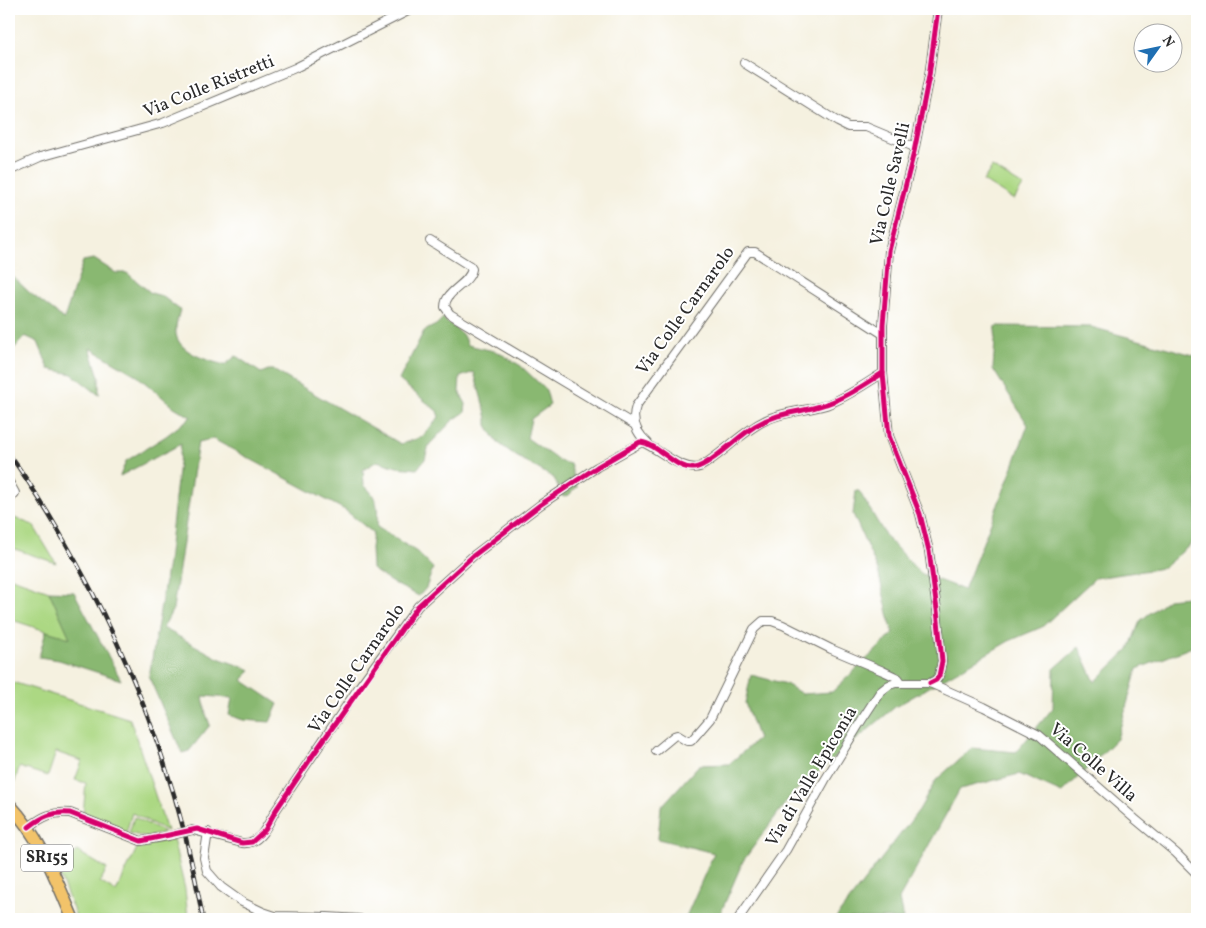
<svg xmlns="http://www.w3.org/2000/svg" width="1206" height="928" font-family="Vollkorn,serif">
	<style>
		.green { fill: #acd883; stroke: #6c8257 }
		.forest { fill: #89b871; stroke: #5a724e }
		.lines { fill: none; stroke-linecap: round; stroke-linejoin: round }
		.street-casing { stroke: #72706a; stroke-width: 10 }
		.primary-casing { stroke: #72706a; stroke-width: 14 }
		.street { stroke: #fff; stroke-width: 8 }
		.primary { stroke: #f2c36a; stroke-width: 11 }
		.rail-casing { stroke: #2b2b2b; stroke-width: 4.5 }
		.rail { stroke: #fff; stroke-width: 2.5; stroke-dasharray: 8; stroke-linecap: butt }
		.street-bridge-casing { stroke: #72706a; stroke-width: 10; stroke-linecap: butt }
		.street-bridge { stroke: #fff; stroke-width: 8 }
		.cycleway-casing { stroke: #fff; stroke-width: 8 }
		.cycleway { stroke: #d6006c; stroke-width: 5 }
		.labels { text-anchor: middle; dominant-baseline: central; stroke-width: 4; stroke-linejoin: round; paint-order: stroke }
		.shield { fill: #fff; stroke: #6b6b6b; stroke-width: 1 }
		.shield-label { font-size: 16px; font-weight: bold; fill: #2b2b2b }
		.street-label { font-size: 18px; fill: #2b2b2b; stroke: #fff }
	</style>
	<rect width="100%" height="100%" fill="#fff"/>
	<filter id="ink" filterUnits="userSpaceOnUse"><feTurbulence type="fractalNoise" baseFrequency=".02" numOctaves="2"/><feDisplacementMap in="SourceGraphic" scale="10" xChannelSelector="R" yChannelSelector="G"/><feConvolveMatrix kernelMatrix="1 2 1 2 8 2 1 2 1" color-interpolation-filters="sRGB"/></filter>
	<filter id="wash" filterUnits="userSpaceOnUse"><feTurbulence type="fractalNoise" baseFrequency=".0096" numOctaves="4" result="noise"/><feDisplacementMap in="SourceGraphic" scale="20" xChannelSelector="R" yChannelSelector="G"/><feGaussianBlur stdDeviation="1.12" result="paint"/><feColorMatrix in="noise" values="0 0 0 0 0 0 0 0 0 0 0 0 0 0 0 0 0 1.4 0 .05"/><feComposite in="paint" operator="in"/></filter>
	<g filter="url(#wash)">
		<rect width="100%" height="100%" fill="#f5f1e0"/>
		<!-- green -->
		<g class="green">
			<polygon points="992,167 1023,186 1014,200 983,181"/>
			<polygon points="9,516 33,525 56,563 9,547"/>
			<polygon points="9,577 49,591 71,639 9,619"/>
			<polygon points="9,681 130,719 167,831 132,813 126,833 83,814 86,783 75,780 82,761 56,752 48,776 19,767 12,792 9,790"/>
			<polygon points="134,817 164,832 147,838 129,833"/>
			<polygon points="173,839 185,889 188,919 77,919 55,864 52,848 57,857 68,862 77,851 107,869 100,882 116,892 138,846"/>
		</g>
		<!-- forest -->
		<g class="forest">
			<path d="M94,259L116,273H127L151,293L162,296L180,310C178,317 175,326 176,334C179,353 209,361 225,365L236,356L261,373L268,370H273L401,444L422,437L439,417L437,411L399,380L424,331L436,325L443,318L462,334L468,345L498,352L521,366L546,390L550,405L531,419L527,438L559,461L570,464L577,487L569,495L563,497L554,478L516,456L497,442L487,425V418L474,372L460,377L459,391L466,404L465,412L452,421L429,445L425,459L417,469L397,467L377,461L363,470L364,485C379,499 378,508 377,527L417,552L433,568L426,588L419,596L391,582L372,569L371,548L373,533L345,510L213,439L198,442L173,609L163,628L218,658L251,670L242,680L278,704L270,722L243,720L229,715L232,698L203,696L206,714L210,725L189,751L182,753L149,677L168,563L181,444L120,476L126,461L166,436L191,417L174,407L136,375L90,348L99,377V395L72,374L49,369L38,342L25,336L11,352L9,351V273L30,293L64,319L83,261Z"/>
			<polygon points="996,326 1091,327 1197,356 1197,539 1163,568 1095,578 1042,627 1009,641 895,707 792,794 743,861 718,919 685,919 714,853 658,839 661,807 699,765 729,764 758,739 745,703 751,675 786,684 802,694 832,692 893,634 878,571 853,514 856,491 859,491 887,538 920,573 964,590 1009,477 1028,425 993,369"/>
			<polygon points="49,591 74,592 121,680 59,660 39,657 46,631 70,638"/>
			<polygon points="1197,596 1197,645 1137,669 1117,739 1062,793 1019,774 960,789 899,899 903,919 835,919 919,810 936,780 972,748 1016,752 1053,708 1054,669 1079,647 1095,682 1129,649 1140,621 1168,599"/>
		</g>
	</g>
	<g filter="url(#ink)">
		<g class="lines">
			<defs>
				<g id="street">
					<polyline points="744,63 838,122 848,127 866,127 914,147"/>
					<polyline points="9,171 40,157 163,123 295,68 412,9"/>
					<path d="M430,241L470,266L472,269C469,285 445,290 445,307L450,314L635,425"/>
					<path d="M648,443C636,433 631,421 636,406L748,252H755L883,334"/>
					<polyline points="9,482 15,493 9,500"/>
					<polyline points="930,683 936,680 939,676 942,661 937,610 929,551 920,514 889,436 883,373 883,325 889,251 914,152 929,76 938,9"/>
					<polyline points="656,751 674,736 677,735 687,741 691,741 710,719 754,629 763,621 772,621 783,625 831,649 883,671 898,678 901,682"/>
					<path d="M29,827C42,817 53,811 70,813L141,841L168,836"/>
					<path d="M193,830L242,843C261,845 268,823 276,810L359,687L418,606L473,556L540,505L597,467L642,442C660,449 681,472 700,467C724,453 741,432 766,420C785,411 806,411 826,405C846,398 865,384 883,373"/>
					<polyline points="208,832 204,858 207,871 221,887 242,902 263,912 275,916 327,917 360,919"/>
					<polyline points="738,919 786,850 825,780 863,718 880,692 889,685 896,683 930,683 984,707 1039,735 1135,819 1176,853 1197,874"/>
				</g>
				<path id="primary" d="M9,804C41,838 55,877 73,919"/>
			</defs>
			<!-- street casing -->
			<use href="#street" class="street-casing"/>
			<!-- primary casing -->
			<use href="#primary" class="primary-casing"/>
			<!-- street -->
			<use href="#street" class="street"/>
			<!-- primary -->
			<use href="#primary" class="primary"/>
			<defs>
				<path id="rail" d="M9,454C34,488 55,524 75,560C138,673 181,792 203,919"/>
			</defs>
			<!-- rail casing -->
			<use href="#rail" class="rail-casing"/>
			<!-- rail -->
			<use href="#rail" class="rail"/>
			<defs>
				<polyline id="street-bridge" points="168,836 193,830"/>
			</defs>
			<!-- street-bridge casing -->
			<use href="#street-bridge" class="street-bridge-casing"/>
			<!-- street-bridge -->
			<use href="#street-bridge" class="street-bridge"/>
			<defs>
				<g id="cycleway">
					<polyline points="930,683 936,680 939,676 942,661 937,610 929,551 920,514 889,436 883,373 883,325 889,251 914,152 929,76 938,9"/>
					<path d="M29,827C42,817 53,811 70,813L141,841L197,829L242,843L252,842L265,830L276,810L313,755L418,606L473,556L540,505L597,467L640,442C659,444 675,470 694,468C710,466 740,434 757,425C781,411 801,413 826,404C846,398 865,384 883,373"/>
				</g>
			</defs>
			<!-- cycleway casing -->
			<use href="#cycleway" class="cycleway-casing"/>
			<!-- cycleway -->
			<use href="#cycleway" class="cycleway"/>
		</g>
	</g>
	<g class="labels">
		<!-- shield labels -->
		<rect class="shield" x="21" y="844.5" width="52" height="27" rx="4"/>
		<g class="shield-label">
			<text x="47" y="858">SR155</text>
		</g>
		<!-- street labels -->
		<g class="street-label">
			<text transform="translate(209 87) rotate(-22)">Via Colle Ristretti</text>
			<text transform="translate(891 184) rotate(-77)">Via Colle Savelli</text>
			<text transform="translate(686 311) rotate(-54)">Via Colle Carnarolo</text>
			<text transform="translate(357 669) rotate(-55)">Via Colle Carnarolo</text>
			<text transform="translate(1093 763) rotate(41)">Via Colle Villa</text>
			<text transform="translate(812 777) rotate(-59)">Via di Valle Epiconia</text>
		</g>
	</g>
	<!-- margin -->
	<rect width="1206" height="928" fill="none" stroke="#fff" stroke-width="30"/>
	<!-- north arrow -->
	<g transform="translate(1158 48) rotate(57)"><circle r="24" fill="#ffffff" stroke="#aaaaaa"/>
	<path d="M0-4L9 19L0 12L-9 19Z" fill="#1f6fb2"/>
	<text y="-8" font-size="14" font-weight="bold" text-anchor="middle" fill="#2b2b2b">N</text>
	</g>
</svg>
